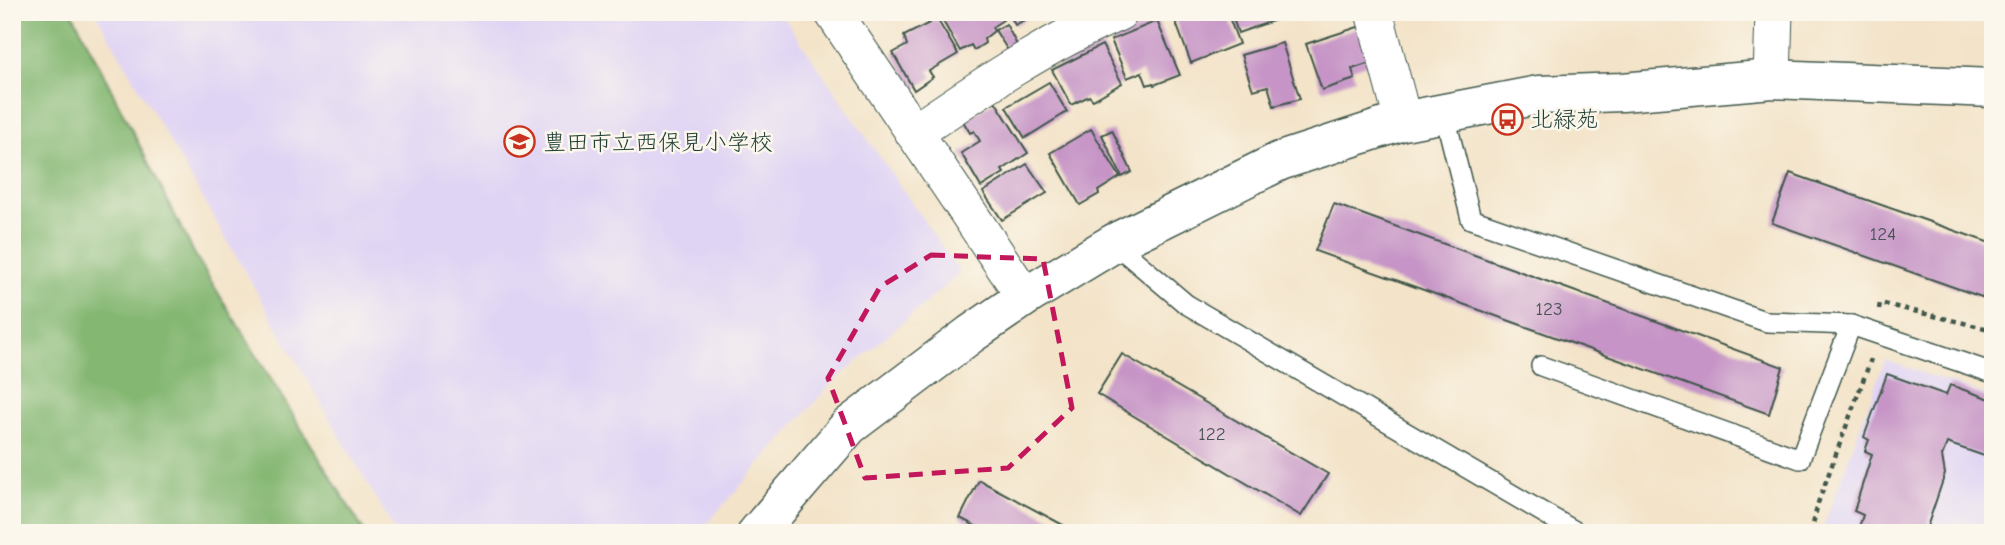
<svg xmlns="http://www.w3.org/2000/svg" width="2005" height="545" font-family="'Comic Neue','Klee One',sans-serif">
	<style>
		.built { fill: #e0d4f4 }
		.forest { fill: #84b772; stroke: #527a53; stroke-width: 2 }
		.building { fill: #c694c6 }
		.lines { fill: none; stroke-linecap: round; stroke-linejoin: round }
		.service-casing { stroke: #3f564a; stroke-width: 22 }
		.minor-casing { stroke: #3f564a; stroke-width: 39 }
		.tertiary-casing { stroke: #3f564a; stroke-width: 41 }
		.path { stroke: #3f564a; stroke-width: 4.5; stroke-dasharray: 5 5; stroke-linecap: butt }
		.service { stroke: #fff; stroke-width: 19 }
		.minor { stroke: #fff; stroke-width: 37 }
		.tertiary { stroke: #fff; stroke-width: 38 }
		.marked { fill: none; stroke: #c2185b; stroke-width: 5; stroke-dasharray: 14 9; stroke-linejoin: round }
		.labels { text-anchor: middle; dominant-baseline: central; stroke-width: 5; stroke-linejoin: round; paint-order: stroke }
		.number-label { font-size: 19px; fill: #495358 }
		.poi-label { font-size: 23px; fill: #1f3d34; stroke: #fbf7ec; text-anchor: start }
	</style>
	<rect width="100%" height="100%" fill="#fbf7ec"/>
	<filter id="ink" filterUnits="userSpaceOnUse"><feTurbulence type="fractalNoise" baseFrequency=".0143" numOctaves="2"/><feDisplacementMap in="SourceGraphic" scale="14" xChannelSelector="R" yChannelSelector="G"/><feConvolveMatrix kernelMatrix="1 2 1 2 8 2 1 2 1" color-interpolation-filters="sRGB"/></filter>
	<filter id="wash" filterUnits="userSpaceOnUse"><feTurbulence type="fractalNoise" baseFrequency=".00686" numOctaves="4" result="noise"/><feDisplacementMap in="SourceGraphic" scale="28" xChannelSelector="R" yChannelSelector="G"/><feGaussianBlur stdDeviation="1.57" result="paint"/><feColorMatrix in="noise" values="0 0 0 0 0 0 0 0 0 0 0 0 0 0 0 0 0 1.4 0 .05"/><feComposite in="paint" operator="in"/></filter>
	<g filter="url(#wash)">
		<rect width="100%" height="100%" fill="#f3e3c8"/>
		<!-- built -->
		<g class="built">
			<polygon points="95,12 780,12 960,273 831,384 711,519 701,533 396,533"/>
			<polygon points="1885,360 1993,398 1993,533 1821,533"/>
		</g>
		<!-- forest -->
		<polygon class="forest" points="12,12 72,12 195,255 365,533 12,533"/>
		<g id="blocks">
			<!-- building -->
			<g class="building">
				<polygon points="947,12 998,12 1003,20 992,27 994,31 984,39 985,43 974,50 971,45 960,51 940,16"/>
				<polygon points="1008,12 1040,12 1015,25"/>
				<polygon points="1194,12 1227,12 1239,44 1191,63 1175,20"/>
				<polygon points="1231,12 1286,12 1287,16 1238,33"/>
				<polygon points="937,19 958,54 929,71 933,77 914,90 893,53 907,45 904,36"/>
				<polygon points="1157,21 1180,75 1154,85 1153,83 1147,85 1142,72 1127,78 1111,40"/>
				<polygon points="1006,24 1018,47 1009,52 995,30"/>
				<polygon points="1361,26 1373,62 1352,69 1355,79 1322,90 1306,44"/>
				<polygon points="1282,43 1300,99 1274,106 1268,86 1253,90 1241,55"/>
				<polygon points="1102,45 1122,83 1093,100 1089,96 1071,105 1052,70"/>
				<polygon points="1049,82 1067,112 1025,138 1006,107"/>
				<polygon points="995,101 1028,153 1002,170 1004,173 981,187 961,153 980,141 974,131 970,133 963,121"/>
				<polygon points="1091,129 1120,177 1098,191 1099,194 1080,205 1050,153"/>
				<polygon points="1112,130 1132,172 1122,177 1102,135"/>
				<polygon points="1027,164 1047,193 1002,220 983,192"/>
				<polygon points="1790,173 1993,244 1993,301 1772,223"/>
				<polygon points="1334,204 1783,367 1769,414 1315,251"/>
				<polygon points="1122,354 1328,474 1301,516 1097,394"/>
				<polygon points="1887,374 1946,395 1950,385 1993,400 1993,459 1947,443 1942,456 1945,474 1925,533 1857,533 1863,515 1854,511 1872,454 1865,451 1869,440 1864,437"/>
				<polygon points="979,480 1078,533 989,533 960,518"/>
			</g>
		</g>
	</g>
	<g filter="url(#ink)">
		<use href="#blocks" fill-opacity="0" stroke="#3f564a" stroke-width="2"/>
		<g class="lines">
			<defs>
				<g id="service">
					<polyline points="1444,112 1471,219 1767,322 1851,325 1993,373"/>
					<polyline points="1114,243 1186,304 1578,533"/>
					<polyline points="1541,366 1800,459 1851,325"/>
				</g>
				<g id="minor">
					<polyline points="833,12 1025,297"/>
					<polyline points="1374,12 1403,121"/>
					<polyline points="1772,79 1774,12"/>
					<path d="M914,133C980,88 1045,44 1119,12"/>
				</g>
				<polyline id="tertiary" points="757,533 849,426 971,334 1025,297 1114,243 1280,161 1403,121 1539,95 1622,92 1772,79 1993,88"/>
			</defs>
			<!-- service casing -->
			<use href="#service" class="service-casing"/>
			<!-- minor casing -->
			<use href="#minor" class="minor-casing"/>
			<!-- tertiary casing -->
			<use href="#tertiary" class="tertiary-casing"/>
			<!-- path -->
			<g class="path">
				<polyline points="1879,309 1880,303 1993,330"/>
				<polyline points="1811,533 1818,503 1871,359"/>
			</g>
			<!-- service -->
			<use href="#service" class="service"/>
			<!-- minor -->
			<use href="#minor" class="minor"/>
			<!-- tertiary -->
			<use href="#tertiary" class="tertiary"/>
		</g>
	</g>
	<!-- marked area -->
	<path class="marked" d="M931,255L1043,259L1072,408L1008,468L865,478L828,378L880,287Z"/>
	<!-- icons -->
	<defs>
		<symbol id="bus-ring" viewBox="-11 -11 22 22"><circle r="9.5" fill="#fbf7ec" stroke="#c8321e" stroke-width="1.5"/><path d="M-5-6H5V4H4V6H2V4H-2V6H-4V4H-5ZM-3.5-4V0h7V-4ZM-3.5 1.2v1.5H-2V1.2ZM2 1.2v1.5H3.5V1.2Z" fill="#c8321e"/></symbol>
		<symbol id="school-ring" viewBox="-11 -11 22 22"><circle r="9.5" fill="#fbf7ec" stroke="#c8321e" stroke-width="1.5"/><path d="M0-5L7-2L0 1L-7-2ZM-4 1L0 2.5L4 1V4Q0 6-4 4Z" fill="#c8321e"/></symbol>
	</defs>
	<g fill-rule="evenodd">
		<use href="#bus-ring" x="1490" y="102" width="35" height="35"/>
		<use href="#school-ring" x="502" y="124" width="35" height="35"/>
	</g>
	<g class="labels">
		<!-- number labels -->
		<g class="number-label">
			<text x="1883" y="234">124</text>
			<text x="1549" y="309">123</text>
			<text x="1212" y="434">122</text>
		</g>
		<!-- poi labels -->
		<g class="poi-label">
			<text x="1530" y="119">北緑苑</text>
			<text x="543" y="142">豊田市立西保見小学校</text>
		</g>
	</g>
	<!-- margin -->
	<rect width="2005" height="545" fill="none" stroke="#fbf7ec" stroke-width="42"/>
</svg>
